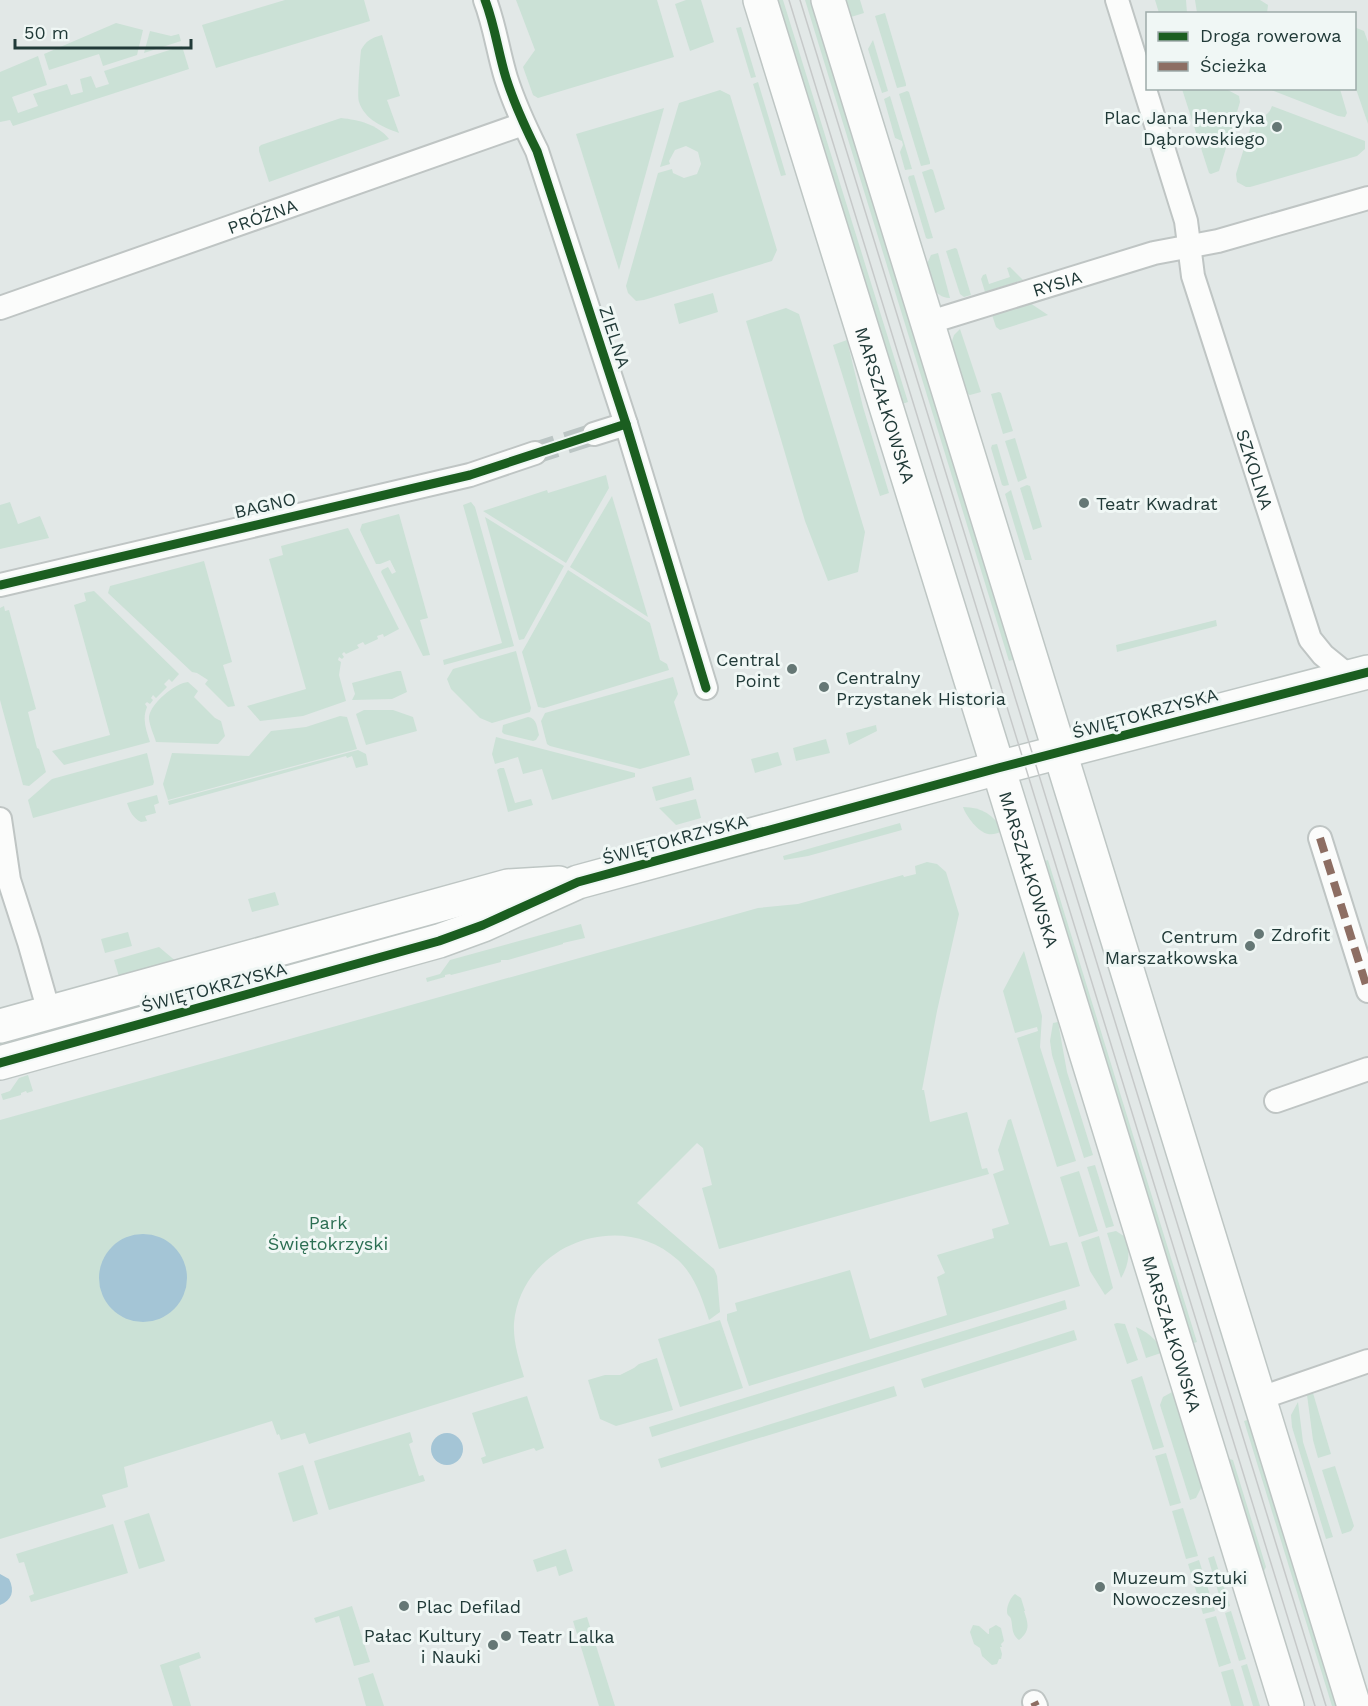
<svg xmlns="http://www.w3.org/2000/svg" width="1368" height="1706" font-family="'Work Sans',sans-serif">
	<style>
		.green { fill: #cbe1d6 }
		.water { fill: #a4c5d6 }
		.lines { fill: none; stroke-linecap: round; stroke-linejoin: round }
		.street-tunnel { stroke: #bbc5c4; stroke-width: 22; stroke-dasharray: 22 11; stroke-linecap: butt }
		.street-casing { stroke: #bfc5c4; stroke-width: 26 }
		.secondary-casing { stroke: #bec6c4; stroke-width: 36 }
		.street { stroke: #fbfcfb; stroke-width: 22 }
		.secondary { stroke: #fbfcfb; stroke-width: 33 }
		.tram { stroke: #c6c9c9; stroke-width: 1.5 }
		.quiet { stroke: #8d6e63; stroke-width: 8; stroke-dasharray: 15 8; stroke-linecap: butt }
		.cycleway-casing { stroke: #f0f7f5; stroke-width: 13 }
		.cycleway { stroke: #1b5e20; stroke-width: 9 }
		.poi-dot { fill: #657775; stroke: #f0f7f5; stroke-width: 2 }
		.labels { text-anchor: middle; dominant-baseline: central; stroke-width: 6; stroke-linejoin: round; paint-order: stroke }
		.poi-label { font-size: 18px; fill: #213a38; stroke: #f0f7f5; text-anchor: start }
		.street-label { font-size: 18px; fill: #213a38; stroke: #f0f7f5 }
		.park-label { font-size: 18px; fill: #2c6f53; stroke: #f0f7f5 }
	</style>
	<rect width="100%" height="100%" fill="#e2e8e7"/>
	<!-- green -->
	<g class="green">
		<polygon points="285,0 364,0 370,21 216,68 202,25"/>
		<polygon points="516,0 657,0 674,57 538,98 533,95 523,67 535,50"/>
		<polygon points="686,0 701,0 714,42 690,51 675,4"/>
		<polygon points="771,0 783,0 908,402 896,406"/>
		<polygon points="805,0 817,0 1019,658 1009,661"/>
		<polygon points="842,0 860,0 864,13 851,17 847,15"/>
		<polygon points="1155,0 1186,0 1187,13 1159,13"/>
		<polygon points="1195,0 1260,0 1268,5 1267,13 1197,13"/>
		<polygon points="885,13 906,84 906,86 897,88 875,16"/>
		<polygon points="116,23 143,30 137,55 103,66 99,54 49,70 44,54"/>
		<polygon points="741,27 756,77 751,78 736,28"/>
		<polygon points="1354,27 1364,31 1368,42 1368,124 1355,86"/>
		<polygon points="150,31 171,36 179,34 181,41 144,53"/>
		<path d="M382,35L400,96L387,100L399,133C383,127 365,120 359,102C357,95 360,60 361,50C366,41 371,38 382,35Z"/>
		<polygon points="873,40 888,91 882,93 868,49"/>
		<polygon points="182,46 189,69 13,126 10,120 0,122 0,72 38,56 47,85 12,97 18,113 38,106 33,94 67,84 71,95 83,92 80,79 91,76 96,88 109,84 104,71"/>
		<polygon points="758,82 786,175 781,176 753,84"/>
		<polygon points="1182,89 1226,89 1239,96 1240,102 1219,171 1211,174 1209,173"/>
		<polygon points="1269,89 1340,89 1347,113 1345,117 1338,116"/>
		<polygon points="720,90 730,95 777,250 772,261 644,300 636,301 628,293 626,286 658,173 672,169 673,173 684,178 697,174 701,164 698,152 686,146 675,150 669,161 670,164 660,167 679,103"/>
		<polygon points="907,91 909,92 930,162 930,164 921,166 899,94"/>
		<polygon points="890,96 912,169 905,170 900,152 903,145 902,141 895,138 884,99"/>
		<path d="M1272,106L1365,141V149L1357,156L1250,187H1246L1237,182L1236,174L1254,116C1263,118 1269,115 1272,106Z"/>
		<polygon points="664,108 619,270 576,134"/>
		<path d="M341,118C359,120 377,124 389,139L269,182L259,151V147L261,145Z"/>
		<polygon points="931,169 933,170 945,209 935,213 922,172"/>
		<polygon points="914,175 933,238 928,239 926,238 908,178 909,176"/>
		<polygon points="955,248 957,249 971,295 964,297 960,294 946,251"/>
		<path d="M938,253L950,298C932,297 930,280 926,266L931,255Z"/>
		<polygon points="1010,267 1023,280 985,292 981,279 983,275 986,274 989,284 1010,277 1007,268"/>
		<polygon points="713,293 718,312 679,324 674,304"/>
		<polygon points="1030,303 1048,315 1000,330 996,327 992,315"/>
		<polygon points="786,308 799,314 865,532 858,572 828,581 805,521 746,321"/>
		<polygon points="960,329 981,392 970,395 964,392 951,344 954,335"/>
		<polygon points="847,340 863,407 889,493 880,496 833,345"/>
		<polygon points="999,392 1001,393 1013,431 1003,434 991,394"/>
		<polygon points="1015,438 1027,478 1018,482 1005,441"/>
		<polygon points="997,444 1009,485 1004,486 1002,485 991,448 992,445"/>
		<polygon points="606,475 609,488 566,563 483,511 547,490 548,493"/>
		<polygon points="1027,485 1030,486 1042,527 1033,530 1020,488"/>
		<polygon points="1011,490 1032,560 1025,560 1005,494"/>
		<polygon points="612,496 648,617 570,567"/>
		<polygon points="10,502 18,524 40,516 49,538 0,549 0,505"/>
		<polygon points="471,502 475,507 514,646 444,665 443,660 502,643 463,505"/>
		<polygon points="399,514 428,618 420,620 430,655 423,656 381,572 382,570 388,567 392,574 396,572 390,560 380,564 376,564 360,530 362,524"/>
		<polygon points="485,517 564,566 524,639 519,640"/>
		<polygon points="348,528 399,629 384,637 383,634 377,636 378,639 365,645 363,642 357,645 359,648 346,654 344,652 342,654 344,657 342,659 339,657 338,660 341,662 339,675 346,701 303,716 260,721 247,706 306,689 269,559 283,555 281,546"/>
		<polygon points="204,561 232,662 223,665 235,706 228,707 205,684 208,680 197,673 192,672 108,593 110,586"/>
		<polygon points="568,570 650,623 660,660 667,664 669,670 544,708 538,707 522,652"/>
		<path d="M94,591L179,674L172,682L169,679L164,684L167,687L156,698L153,695L151,698L153,700L150,704L147,702L145,704L147,707C142,719 146,730 150,742L64,765L52,751L110,735L74,605L86,601L84,593Z"/>
		<polygon points="4,606 5,611 9,610 36,709 28,712 37,748 39,749 46,772 29,786 23,785 0,700 0,608"/>
		<polygon points="1216,620 1217,626 1117,652 1116,645"/>
		<polygon points="516,651 531,708 530,712 492,723 480,718 451,689 447,679 453,669"/>
		<polygon points="397,671 401,671 407,692 392,699 352,700 355,694 352,683"/>
		<polygon points="673,677 678,694 674,702 690,755 640,769 550,746 547,744 541,721 545,713"/>
		<path d="M188,682L198,691L194,697L215,718L221,721L225,736L218,744L156,742C154,735 150,727 149,719C148,705 175,683 188,682Z"/>
		<polygon points="364,710 393,710 413,717 417,731 366,745 356,714"/>
		<polygon points="340,716 347,717 357,749 168,800 163,784 172,753 249,756 271,731 306,727"/>
		<path d="M528,717C537,718 537,728 539,735L536,740L533,741L504,734L502,732L503,725Z"/>
		<polygon points="876,725 877,731 849,745 846,733"/>
		<polygon points="496,737 635,773 635,777 552,800 542,769 523,774 518,757 495,764 492,754"/>
		<polygon points="826,739 830,753 796,761 793,748"/>
		<polygon points="358,750 366,754 368,765 356,768 352,756 347,758 346,756 169,805 168,801"/>
		<polygon points="778,752 782,765 755,773 751,759"/>
		<polygon points="147,753 154,782 153,785 33,818 28,800 52,779"/>
		<polygon points="500,768 504,768 515,803 531,799 533,805 508,812 497,770"/>
		<polygon points="691,777 694,790 656,801 652,787"/>
		<path d="M157,795L159,803L154,805L156,813L145,816L147,821L141,822C133,818 130,812 127,803Z"/>
		<polygon points="696,799 701,818 676,825 659,808"/>
		<path d="M963,807C982,807 994,815 1003,831C998,833 993,835 988,834C978,832 966,816 963,807Z"/>
		<polygon points="900,823 902,830 808,856 784,860 783,856"/>
		<polygon points="1048,860 1197,1342 1187,1345 1038,863"/>
		<path d="M927,862L937,864L946,872L959,914L937,1011L922,1090H924L930,1122L967,1112L982,1169L987,1168L989,1174L719,1249L702,1188L712,1185L703,1148L697,1143L637,1203L714,1269L717,1276L720,1312L709,1320C702,1298 695,1276 678,1260C620,1207 521,1245 514,1323C513,1342 519,1359 524,1377L309,1444L305,1433L281,1440L279,1434L277,1435L272,1421L124,1467L128,1487L102,1495L106,1507L0,1539V1120L758,908L798,904L903,875L904,877L916,874L915,866Z"/>
		<polygon points="275,892 279,905 252,912 248,899"/>
		<polygon points="469,909 471,916 122,1017 119,1006"/>
		<polygon points="581,924 585,938 563,943 563,944 508,960 501,960 501,962 451,975 450,974 445,975 445,977 427,982 426,978 440,974 450,960"/>
		<polygon points="128,932 132,946 105,953 101,939"/>
		<polygon points="159,947 178,963 120,980 114,960"/>
		<polygon points="1024,951 1042,1016 1040,1047 1076,1161 1057,1167 1017,1038 1038,1031 1037,1027 1015,1033 1003,991"/>
		<polygon points="87,1015 90,1025 0,1050 0,1039"/>
		<polygon points="1058,1022 1067,1072 1093,1155 1084,1158 1052,1055 1050,1041 1053,1023"/>
		<polygon points="28,1075 33,1091 27,1093 26,1091 21,1093 21,1095 3,1100 1,1094 10,1091 19,1078"/>
		<polygon points="1011,1119 1050,1246 1067,1242 1080,1286 749,1386 727,1320 727,1314 737,1311 735,1303 850,1270 870,1339 947,1315 937,1277 945,1273 937,1255 994,1238 992,1229 1009,1224 993,1174 1004,1170 998,1150 1008,1120"/>
		<polygon points="1095,1165 1114,1226 1106,1228 1087,1167"/>
		<polygon points="1079,1171 1098,1231 1079,1237 1060,1177"/>
		<path d="M1116,1231L1127,1238C1130,1252 1129,1265 1121,1278L1107,1233Z"/>
		<polygon points="1099,1236 1113,1288 1105,1295 1090,1271 1081,1242"/>
		<polygon points="1065,1300 1067,1309 652,1437 649,1427"/>
		<polygon points="720,1320 743,1388 680,1407 658,1339"/>
		<polygon points="1117,1323 1125,1324 1138,1360 1127,1364 1114,1324"/>
		<path d="M1136,1327C1147,1332 1160,1341 1161,1353L1146,1358Z"/>
		<polygon points="1074,1330 1077,1340 924,1388 921,1379"/>
		<polygon points="657,1358 673,1410 616,1426 600,1419 588,1380 605,1375 620,1375 634,1368 639,1364"/>
		<polygon points="1142,1376 1164,1447 1153,1450 1131,1380"/>
		<polygon points="894,1386 897,1396 661,1468 658,1459"/>
		<polygon points="1174,1391 1202,1486 1196,1498 1190,1500 1160,1405 1163,1397"/>
		<polygon points="1313,1393 1331,1454 1318,1458 1313,1440 1307,1395"/>
		<polygon points="527,1396 544,1448 536,1451 534,1448 483,1464 481,1458 486,1456 472,1413"/>
		<polygon points="1298,1402 1303,1442 1333,1537 1326,1539 1292,1427 1291,1415"/>
		<polygon points="1250,1419 1343,1706 1332,1706 1244,1421"/>
		<polygon points="410,1432 413,1442 409,1444 419,1476 423,1475 425,1481 329,1510 314,1461"/>
		<polygon points="1166,1453 1181,1503 1170,1506 1155,1456"/>
		<polygon points="1230,1459 1233,1460 1266,1567 1264,1571 1260,1569 1227,1461"/>
		<polygon points="303,1465 318,1514 293,1522 278,1473"/>
		<polygon points="1335,1466 1354,1526 1351,1531 1342,1534 1322,1470"/>
		<polygon points="1183,1508 1198,1556 1186,1559 1172,1511"/>
		<polygon points="149,1513 165,1561 139,1569 124,1521"/>
		<polygon points="113,1524 128,1573 31,1602 29,1596 34,1594 24,1562 19,1563 16,1554"/>
		<polygon points="566,1549 573,1571 559,1576 556,1566 537,1572 533,1560"/>
		<polygon points="1214,1556 1230,1606 1223,1608 1208,1558"/>
		<polygon points="1199,1560 1215,1611 1203,1614 1188,1564"/>
		<path d="M1015,1594L1021,1598L1025,1611H1024C1028,1623 1031,1630 1019,1640C1011,1634 1013,1627 1011,1619C1010,1615 1007,1617 1007,1611C1007,1605 1011,1597 1015,1594Z"/>
		<polygon points="352,1606 370,1662 354,1666 339,1616 316,1623 314,1618"/>
		<polygon points="1231,1611 1246,1659 1239,1661 1225,1613"/>
		<polygon points="1216,1616 1231,1663 1219,1667 1205,1619"/>
		<polygon points="587,1617 615,1706 599,1706 573,1621"/>
		<polygon points="973,1625 979,1626 988,1634 989,1634 989,1629 996,1625 1001,1628 1004,1641 1001,1644 1002,1647 1000,1647 1002,1654 1001,1659 999,1659 997,1664 992,1665 982,1656 980,1648 974,1644 970,1632"/>
		<polygon points="199,1652 201,1658 179,1666 191,1706 173,1706 160,1665"/>
		<polygon points="1247,1664 1260,1706 1253,1706 1241,1666"/>
		<polygon points="1233,1669 1244,1706 1231,1706 1221,1672"/>
		<polygon points="373,1673 384,1706 366,1706 358,1678"/>
	</g>
	<!-- water -->
	<g class="water">
		<circle cx="143" cy="1278" r="44"/>
		<circle cx="447" cy="1449" r="16"/>
		<path d="M0,1574L9,1579C15,1591 12,1600 0,1605Z"/>
	</g>
	<g class="lines">
		<!-- street-tunnel -->
		<polyline class="street-tunnel" points="535,453 594,434"/>
		<defs>
			<g id="street">
				<path d="M485,0C495,26 498,52 506,78C514,103 525,127 537,151L626,424L706,688"/>
				<path id="s1" d="M1117,0L1186,221L1193,276L1310,639L1323,655L1350,677"/>
				<path id="s2" d="M0,308L523,124"/>
				<path id="s3" d="M927,323L1154,253L1218,241L1368,198"/>
				<polyline points="594,434 626,424"/>
				<polyline points="0,585 470,475 535,453"/>
				<polyline points="0,819 9,880 29,942 49,1012"/>
				<polyline points="1320,838 1368,991"/>
				<polyline points="1276,1101 1368,1069"/>
				<polyline points="1258,1399 1368,1361"/>
				<polyline points="1034,1702 1036,1706"/>
			</g>
			<g id="secondary">
				<path id="s4" d="M760,0L1018,832L1287,1706"/>
				<polyline points="828,0 1354,1706"/>
				<polyline points="0,1026 508,886 559,883"/>
				<polyline points="0,1063 439,941 483,925 578,882 998,768 1368,672"/>
			</g>
		</defs>
		<!-- street casing -->
		<use href="#street" class="street-casing"/>
		<!-- secondary casing -->
		<use href="#secondary" class="secondary-casing"/>
		<!-- street -->
		<use href="#street" class="street"/>
		<!-- secondary -->
		<use href="#secondary" class="secondary"/>
		<!-- tram -->
		<g class="tram">
			<polyline points="789,0 1315,1706"/>
			<polyline points="800,0 1326,1706"/>
		</g>
		<!-- quiet -->
		<g class="quiet">
			<polyline points="1320,838 1368,991"/>
			<polyline points="1034,1702 1036,1706"/>
		</g>
		<defs>
			<g id="cycleway">
				<path d="M485,0C495,26 498,52 506,78C514,103 525,127 537,151L626,424L706,688"/>
				<polyline points="0,585 470,475 626,424"/>
				<polyline points="0,1063 439,941 483,925 578,882 998,768 1368,672"/>
			</g>
		</defs>
		<!-- cycleway casing -->
		<use href="#cycleway" class="cycleway-casing"/>
		<!-- cycleway -->
		<use href="#cycleway" class="cycleway"/>
	</g>
	<!-- markers -->
	<g class="poi-dot">
		<circle cx="1277" cy="127" r="6"/>
		<circle cx="1084" cy="503" r="6"/>
		<circle cx="792" cy="669" r="6"/>
		<circle cx="824" cy="687" r="6"/>
		<circle cx="1259" cy="934" r="6"/>
		<circle cx="1250" cy="946" r="6"/>
		<circle cx="1100" cy="1587" r="6"/>
		<circle cx="404" cy="1606" r="6"/>
		<circle cx="506" cy="1636" r="6"/>
		<circle cx="493" cy="1645" r="6"/>
	</g>
	<g class="labels">
		<!-- poi labels -->
		<g class="poi-label">
			<text x="1265" y="117" text-anchor="end">Plac Jana Henryka<tspan x="1265" dy="21">Dąbrowskiego</tspan></text>
			<text x="1096" y="503">Teatr Kwadrat</text>
			<text x="780" y="659" text-anchor="end">Central<tspan x="780" dy="21">Point</tspan></text>
			<text x="836" y="677">Centralny<tspan x="836" dy="21">Przystanek Historia</tspan></text>
			<text x="1271" y="934">Zdrofit</text>
			<text x="1238" y="936" text-anchor="end">Centrum<tspan x="1238" dy="21">Marszałkowska</tspan></text>
			<text x="1112" y="1577">Muzeum Sztuki<tspan x="1112" dy="21">Nowoczesnej</tspan></text>
			<text x="416" y="1606">Plac Defilad</text>
			<text x="481" y="1635" text-anchor="end">Pałac Kultury<tspan x="481" dy="21">i Nauki</tspan></text>
			<text x="518" y="1636">Teatr Lalka</text>
		</g>
		<!-- street labels -->
		<g class="street-label">
			<text stroke="none"><textPath href="#s2" startOffset="278">PRÓŻNA</textPath></text>
			<text stroke="none"><textPath href="#s3" startOffset="136">RYSIA</textPath></text>
			<text transform="translate(615 337) rotate(72)">ZIELNA</text>
			<text stroke="none"><textPath href="#s4" startOffset="424">MARSZAŁKOWSKA</textPath></text>
			<text stroke="none"><textPath href="#s1" startOffset="490">SZKOLNA</textPath></text>
			<text transform="translate(265 505) rotate(-13)">BAGNO</text>
			<text transform="translate(1145 713) rotate(-15)">ŚWIĘTOKRZYSKA</text>
			<text transform="translate(675 839) rotate(-15)">ŚWIĘTOKRZYSKA</text>
			<text stroke="none"><textPath href="#s4" startOffset="910">MARSZAŁKOWSKA</textPath></text>
			<text transform="translate(214 987) rotate(-15)">ŚWIĘTOKRZYSKA</text>
			<text stroke="none"><textPath href="#s4" startOffset="1396">MARSZAŁKOWSKA</textPath></text>
		</g>
		<!-- park labels -->
		<g class="park-label">
			<text x="328" y="1222">Park<tspan x="328" dy="21">Świętokrzyski</tspan></text>
		</g>
	</g>
	<!-- legend -->
	<rect x="1146" y="12" width="210" height="78" fill="#f0f7f5" stroke="#9daba9" stroke-width="1.5"/>
	<rect x="1158" y="32" width="30" height="9" fill="#1b5e20" stroke="#9daba9" stroke-width="1.5"/>
	<text x="1200" y="42" font-size="18" fill="#213a38">Droga rowerowa</text>
	<rect x="1158" y="62" width="30" height="9" fill="#8d6e63" stroke="#9daba9" stroke-width="1.5"/>
	<text x="1200" y="72" font-size="18" fill="#213a38">Ścieżka</text>
	<!-- scale -->
	<path d="M15 39v9h176v-9" fill="none" stroke="#213a38" stroke-width="3"/>
	<text x="24" y="39" font-size="18" fill="#213a38" stroke="#f0f7f5" stroke-width="4.5" paint-order="stroke">50 m</text>
</svg>
